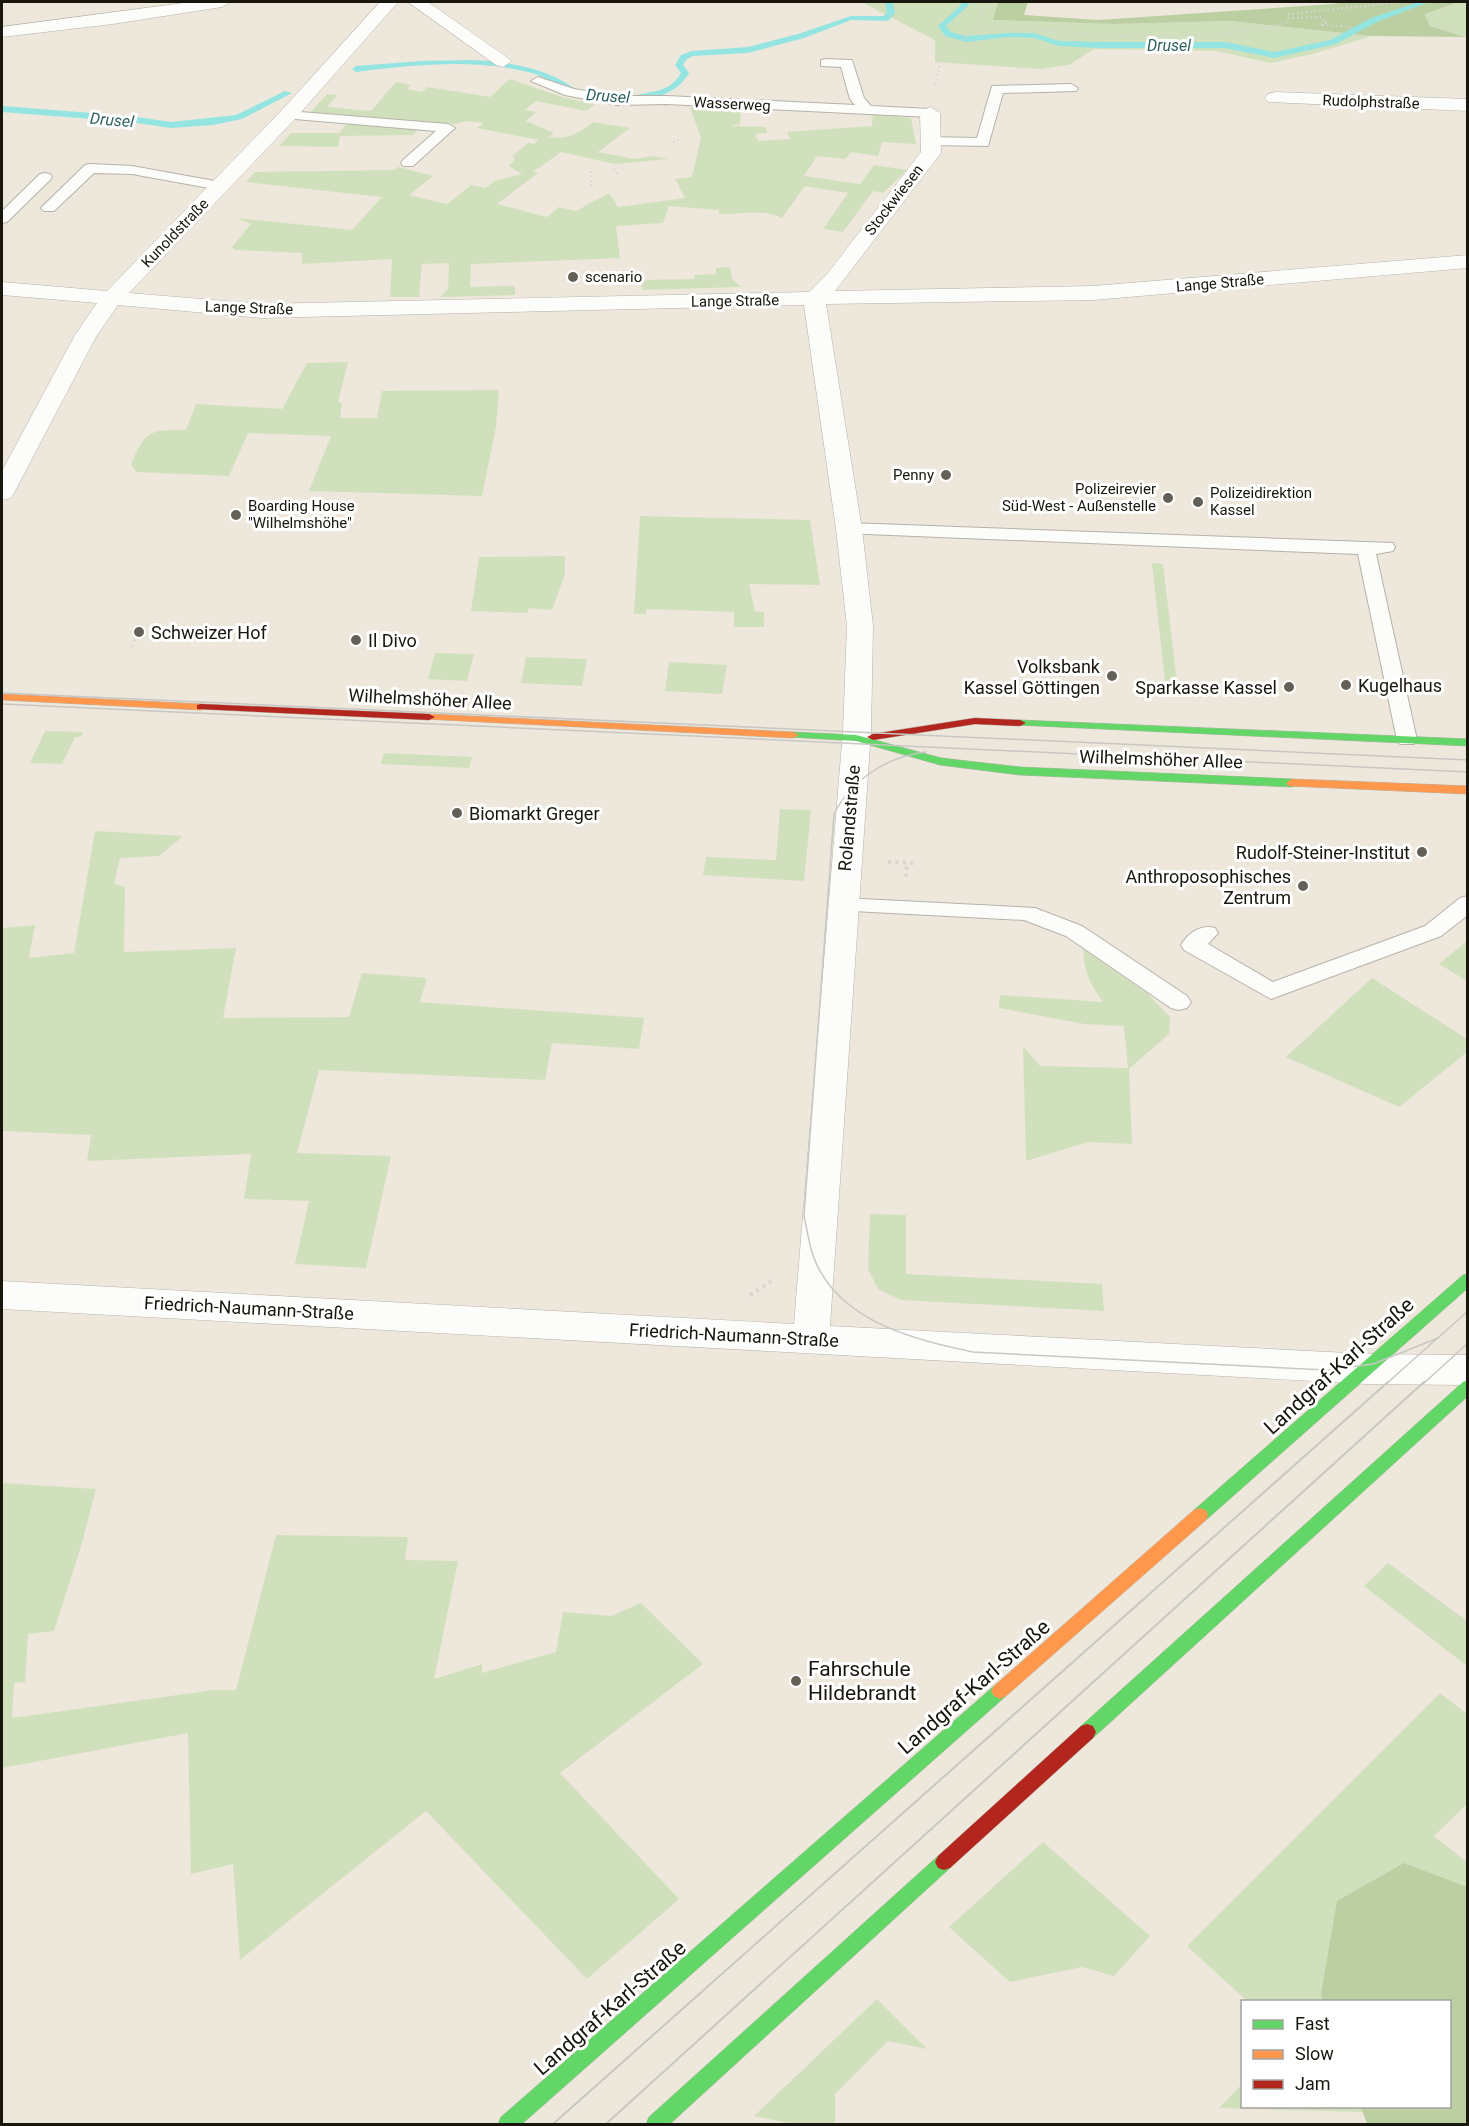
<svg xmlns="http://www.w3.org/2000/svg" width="1469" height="2126" font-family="Roboto,sans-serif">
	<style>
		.green { fill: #d1e0bc }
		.forest { fill: #bccfa2 }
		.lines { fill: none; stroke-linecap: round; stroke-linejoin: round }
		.stream { fill: #94e5e1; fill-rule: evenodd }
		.lane-casing { stroke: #b6b2a8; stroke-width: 2 }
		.street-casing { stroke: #b6b2a8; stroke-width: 1 }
		.fast-casing { stroke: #b6b2a8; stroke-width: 1 }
		.slow-casing { stroke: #b6b2a8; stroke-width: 1 }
		.jam-casing { stroke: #b6b2a8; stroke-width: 1 }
		.path-far2 { stroke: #d8d6d2; stroke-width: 2; stroke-dasharray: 1.5 3; stroke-linecap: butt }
		.path-far1 { stroke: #d8d6d2; stroke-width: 3; stroke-dasharray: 2 4; stroke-linecap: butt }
		.path { stroke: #d8d6d2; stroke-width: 4; stroke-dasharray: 3 4.5; stroke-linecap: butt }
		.lane { fill: #fcfcfa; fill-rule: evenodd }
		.street { fill: #fcfcfa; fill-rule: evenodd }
		.fast { fill: #63d668; fill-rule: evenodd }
		.slow { fill: #ff974d; fill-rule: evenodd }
		.jam { fill: #b3261e; fill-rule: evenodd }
		.tram-far1 { stroke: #c8c7c3; stroke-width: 1.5 }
		.tram { stroke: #c8c7c3; stroke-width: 2 }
		.poi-dot { fill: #636055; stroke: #fff; stroke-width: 2 }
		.labels { text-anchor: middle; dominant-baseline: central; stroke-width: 6; stroke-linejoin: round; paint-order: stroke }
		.far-street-label { font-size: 15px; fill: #19160d; stroke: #fff }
		.far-poi-label { font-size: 15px; fill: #19160d; stroke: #fff; text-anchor: start }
		.far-water-label { font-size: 16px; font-style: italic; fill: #2e6161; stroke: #fff }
		.poi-label { font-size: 18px; fill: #19160d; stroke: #fff; text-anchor: start }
		.street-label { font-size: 18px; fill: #19160d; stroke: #fff }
		.near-street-label { font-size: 21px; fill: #19160d; stroke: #fff }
		.near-poi-label { font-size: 21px; fill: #19160d; stroke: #fff; text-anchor: start }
	</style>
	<rect width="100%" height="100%" fill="#ede8db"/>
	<!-- green -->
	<g class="green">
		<polygon points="861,2 998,2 994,20 1114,24 1230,21 1372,36 1312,54 1271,63 1216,51 1094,49 1069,65 1040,69 935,62 935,40"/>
		<polygon points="1459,2 1467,2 1467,37 1430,26 1425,14"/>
		<path d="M510,79L565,98L595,104L586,111L536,101L525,110L536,112L526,121L554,133L549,137C567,140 580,133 593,122L630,128L598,152L635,159L653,156L668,159L615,164L561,152L533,172L538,173L497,204L547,217L559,207L576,211L609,193L618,207L685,198L675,179L692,177L701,138L690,107L741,111L740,124L731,126L766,127L767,133L755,134L758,141L790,139L787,132L872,126L873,113L911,118L916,144L882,142L878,156L851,152L845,159L817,156L804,176L860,184L874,165L907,170L883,193L873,191L843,232L823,229L848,193L805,186L782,218C761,208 742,215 719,214V210L669,206L663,223L616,226L620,258L471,264L470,287L515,286V295L440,297L448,289L449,263L422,264L419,297H390L392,259L302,264V253L235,250L232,247L251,224L238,218L352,230L382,197L246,182L255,172L394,170L398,167L433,176L409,195L447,204L471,185L485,188L495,181L522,174L509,166L515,159L512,156L528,143L534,144L539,140L477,128L484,123L465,121L456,124L310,113L327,94L337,95L327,107L371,111L396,82L411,85L407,89L422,92L427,87L490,97Z"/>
		<polygon points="347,123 418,129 413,135 340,136 338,147 279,146 291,133 340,133"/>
		<polygon points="730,267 732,279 741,287 642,290 641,280 694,279 695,275 716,274 716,268"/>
		<path d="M348,362L338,402L342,403L340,418H377L382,391L499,390L496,427L482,496L309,491L331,436L248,433L229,476L136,472L131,464C146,429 150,430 186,430L196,404L282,409L307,363Z"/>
		<polygon points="640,516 810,520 820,585 749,584 755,611 764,612 764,627 734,627 734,612 646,609 646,614 634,614"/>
		<polygon points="565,556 565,574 552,610 529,608 527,613 471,611 479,557"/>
		<polygon points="1152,563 1163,564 1177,682 1165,682"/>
		<polygon points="435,653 474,654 467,681 428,679"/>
		<polygon points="526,657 587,659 582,686 521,683"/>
		<polygon points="669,662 727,665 722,694 665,691"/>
		<polygon points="45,731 83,732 81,737 75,737 62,764 30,763"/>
		<polygon points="384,753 472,757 469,768 381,764"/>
		<polygon points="780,809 811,810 804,881 703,875 706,857 776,860"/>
		<polygon points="95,831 183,836 159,856 120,858 114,884 125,887 124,952 236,948 223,1018 349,1017 362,973 427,978 420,1002 644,1018 639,1049 552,1043 545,1080 319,1070 297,1153 391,1156 366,1268 295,1264 309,1201 244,1199 251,1154 87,1161 91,1135 2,1131 2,928 35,925 29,958 74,953"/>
		<polygon points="1467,941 1467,981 1439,964"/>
		<path d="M1083,949L1147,993L1170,1017L1169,1034L1129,1069L1132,1144L1088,1142L1026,1161L1023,1046L1040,1066L1128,1068L1124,1026L1084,1024L999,1008L1000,995L1103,1002C1089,982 1085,973 1083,949Z"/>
		<polygon points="1372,978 1467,1039 1467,1052 1399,1107 1286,1057"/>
		<polygon points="870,1214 906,1215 906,1274 1102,1284 1104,1311 901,1300 878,1289 868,1269"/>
		<polygon points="2,1483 96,1489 82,1543 54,1631 28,1634 25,1682 14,1683 12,1718 214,1690 236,1690 276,1535 408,1537 405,1560 458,1561 434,1679 482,1664 482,1673 556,1652 563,1612 611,1616 641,1603 703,1664 560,1773 679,1899 587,1979 426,1811 240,1960 233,1864 191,1874 188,1733 2,1768"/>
		<polygon points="1388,1563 1467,1621 1467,1666 1364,1586"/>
		<polygon points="1440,1693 1467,1714 1467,1804 1434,1836 1467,1862 1467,2124 1367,2124 1364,2112 1219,2108 1242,2084 1242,2106 1450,2106 1450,2002 1247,2001 1187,1946"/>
		<polygon points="1043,1842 1150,1936 1114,1976 1082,1967 1010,1982 949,1927"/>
		<polygon points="877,1999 927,2049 888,2041 835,2094 835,2124 793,2124 754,2116"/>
	</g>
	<!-- forest -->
	<g class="forest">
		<polygon points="998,2 1028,2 1024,15 1098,20 1333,4 1344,2 1459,2 1425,14 1430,26 1466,37 1372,36 1230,21 1114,24 993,20"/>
		<polygon points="1404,1863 1467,1887 1467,2124 1367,2124 1361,2107 1450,2106 1450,2002 1323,2001 1321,1994 1337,1901"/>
	</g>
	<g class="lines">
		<!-- stream -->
		<g class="stream">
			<path d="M885,2H893L895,13L888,21L851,20L804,38L748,53L693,56L687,59L683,65L689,73C677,94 656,98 633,102L629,99C647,88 667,97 681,73L675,65L681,55L692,51L748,47L798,34L851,16H883L887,13Z"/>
			<polygon points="959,2 967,2 969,5 946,26 951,32 966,36 1008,33 1034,33 1059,41 1100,42 1225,42 1274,52 1330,40 1371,18 1419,2 1429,2 1377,22 1336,44 1274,58 1225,48 1100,48 1059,46 1034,38 1008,37 966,42 945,36 938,26 961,5"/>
			<path d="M471,60C512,62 549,68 581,93L577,96C560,91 548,77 532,73C476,58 413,65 356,72L352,69L356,66L422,61Z"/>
			<polygon points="285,91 292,93 242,119 213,125 171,128 130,122 2,112 2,106 130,116 171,122 236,115"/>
		</g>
		<defs>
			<g id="lane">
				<polygon points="826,59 852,60 864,98 871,106 930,109 937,113 930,117 667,104 617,105 565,95 531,81 538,77 574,89 617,96 667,96 855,105 850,99 841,67 821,66 821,60"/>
				<polygon points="1071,84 1078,88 1076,91 1003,93 988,146 930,145 923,141 930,137 977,138 992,86"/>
				<polygon points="288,111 448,124 455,128 413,166 403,166 401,163 403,160 436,131 283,118 281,115"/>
				<polygon points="90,164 132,166 220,182 227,186 220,190 132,174 94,173 54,211 44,211 41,208 44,205 85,165"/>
				<polygon points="45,173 50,174 52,177 50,180 7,222 2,223 2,211 40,174"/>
				<polygon points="849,523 1393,543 1395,547 1393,551 1376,554 1417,740 1414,744 1400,744 1397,740 1358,554 842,533 840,529 842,525"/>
				<path d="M1468,896V915L1441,936L1271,999L1184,950L1181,945C1188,933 1201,924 1215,928L1218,933L1208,944L1273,982L1425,926L1460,898Z"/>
				<polygon points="842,898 1035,908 1082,926 1187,996 1191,1002 1187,1008 1179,1010 1171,1008 1066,936 1024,920 834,910 831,905 834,900"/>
			</g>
			<g id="street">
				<polygon points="191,2 231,2 222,7 113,24 2,37 2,27"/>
				<polygon points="380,2 398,2 295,119 129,293 261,304 809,292 828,273 921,152 920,113 930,107 940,113 941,153 835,291 1093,286 1468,255 1468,268 1093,300 826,304 862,529 873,626 871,731 830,1326 1367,1354 1468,1355 1468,1385 1367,1384 2,1309 2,1281 794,1324 843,731 847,626 836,529 804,305 261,318 118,305 97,335 14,493 11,498 2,500 2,471 75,335 97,303 2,295 2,282 107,291 281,111"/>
				<polygon points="408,2 428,2 512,61 503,67 496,65"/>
				<polygon points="1275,92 1468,99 1468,111 1268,102 1265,98 1268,94"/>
			</g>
			<g id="fast">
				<polygon points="1020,720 1468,739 1468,746 1016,725 1016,721"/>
				<polygon points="793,732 856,735 941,758 1020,767 1292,779 1298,783 1292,787 1020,775 940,765 856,741 789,737 787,735 789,733"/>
				<polygon points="1468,1274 1468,1288 1206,1520 1200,1522 1194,1520 1192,1515 1194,1510 1463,1275"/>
				<polygon points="1468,1380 1468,1396 1093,1738 1087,1740 1081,1738 1078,1732 1081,1726 1463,1382"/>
				<polygon points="1000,1683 1006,1686 1009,1691 1006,1696 522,2124 498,2124 501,2117 994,1686"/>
				<polygon points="944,1854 950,1856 953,1862 950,1868 670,2124 646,2124 649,2117 938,1856"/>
			</g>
			<g id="slow">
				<polygon points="2,694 201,704 207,707 201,710 2,700"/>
				<polygon points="429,714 793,732 799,735 793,738 425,719 423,717"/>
				<polygon points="1292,779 1468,786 1468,794 1288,786 1286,783"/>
				<polygon points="1200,1508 1206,1510 1208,1515 1206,1520 1006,1696 1000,1699 994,1696 991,1691 994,1686 1194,1510"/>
			</g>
			<g id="jam">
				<polygon points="201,704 429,714 435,717 429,720 197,709 197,705"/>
				<polygon points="975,718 1020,720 1026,723 1020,726 975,724 873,740 867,737 873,734"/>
				<polygon points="1087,1724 1093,1726 1096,1732 1093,1738 950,1868 944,1870 938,1868 935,1862 938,1856 1081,1726"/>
			</g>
		</defs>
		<!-- lane casing -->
		<use href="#lane" class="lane-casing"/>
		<!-- street casing -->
		<use href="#street" class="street-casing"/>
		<!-- fast casing -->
		<use href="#fast" class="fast-casing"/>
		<!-- slow casing -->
		<use href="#slow" class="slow-casing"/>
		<!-- jam casing -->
		<use href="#jam" class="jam-casing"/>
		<!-- path-far2 -->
		<g class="path-far2">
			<polyline points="1288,18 1321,17 1326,23 1320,25 1354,27"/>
			<path d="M977,27C1061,30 1146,43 1229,33C1249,30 1269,29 1288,22L1289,14L1401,2"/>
			<polyline points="935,85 944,50 975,32 986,2"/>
			<polyline points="673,142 680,139"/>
			<polyline points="614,169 619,176"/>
			<polyline points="591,171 591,188"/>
		</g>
		<!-- path-far1 -->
		<polyline class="path-far1" points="132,647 135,638"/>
		<!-- path -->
		<g class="path">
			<polyline points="888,862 917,863"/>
			<polyline points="906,877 907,862"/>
			<polyline points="750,1295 771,1281"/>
		</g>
		<!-- lane -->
		<use href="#lane" class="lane"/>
		<!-- street -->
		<use href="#street" class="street"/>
		<!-- fast -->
		<use href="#fast" class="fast"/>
		<!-- slow -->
		<use href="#slow" class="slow"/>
		<!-- jam -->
		<use href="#jam" class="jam"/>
		<!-- tram-far1 -->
		<g class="tram-far1">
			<polyline points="2,693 1468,760"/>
			<polyline points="2,704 1468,772"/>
			<path d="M926,752C888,756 851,780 834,814L804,1216C808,1234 810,1253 819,1269C848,1324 917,1340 973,1352L1326,1370L1373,1364L1438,1338"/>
			<polyline points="1386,1384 1468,1311"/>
			<polyline points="1423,1384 1468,1343"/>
		</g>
		<!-- tram -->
		<g class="tram">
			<polyline points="553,2124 1388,1382"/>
			<polyline points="606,2124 1424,1382"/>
		</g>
	</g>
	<!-- markers -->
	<g class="poi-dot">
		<circle cx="573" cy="277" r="6"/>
		<circle cx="946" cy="475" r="6"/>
		<circle cx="1168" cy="498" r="6"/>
		<circle cx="1198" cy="502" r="6"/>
		<circle cx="236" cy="515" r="6"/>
		<circle cx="139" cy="632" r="6"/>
		<circle cx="356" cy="640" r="6"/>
		<circle cx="1112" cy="676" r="6"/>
		<circle cx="1346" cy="685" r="6"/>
		<circle cx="1289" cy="687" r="6"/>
		<circle cx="457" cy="813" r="6"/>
		<circle cx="1422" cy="852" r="6"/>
		<circle cx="1303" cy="886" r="6"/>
		<circle cx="796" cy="1681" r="6"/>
	</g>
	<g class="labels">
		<!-- far-street labels -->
		<g class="far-street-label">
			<text transform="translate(1371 102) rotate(2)">Rudolphstraße</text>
			<text transform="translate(732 104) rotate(3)">Wasserweg</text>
			<text transform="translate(894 200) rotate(-52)">Stockwiesen</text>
			<text transform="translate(175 233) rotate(-46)">Kunoldstraße</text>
			<text transform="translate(1220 283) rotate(-5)">Lange Straße</text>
			<text transform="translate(735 301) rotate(-1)">Lange Straße</text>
			<text transform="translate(249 308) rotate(2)">Lange Straße</text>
		</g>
		<!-- far-poi labels -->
		<g class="far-poi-label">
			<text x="585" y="277">scenario</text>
			<text x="934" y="475" text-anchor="end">Penny</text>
			<text x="1156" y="489" text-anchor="end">Polizeirevier<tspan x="1156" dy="17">Süd-West - Außenstelle</tspan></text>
			<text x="1210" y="493">Polizeidirektion<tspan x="1210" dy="17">Kassel</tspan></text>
			<text x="248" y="506">Boarding House<tspan x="248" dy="17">"Wilhelmshöhe"</tspan></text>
		</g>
		<!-- far-water labels -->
		<g class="far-water-label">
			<text x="1169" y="45">Drusel</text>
			<text transform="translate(608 96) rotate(4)">Drusel</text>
			<text transform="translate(112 120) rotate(5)">Drusel</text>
		</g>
		<!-- poi labels -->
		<g class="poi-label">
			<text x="151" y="632">Schweizer Hof</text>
			<text x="368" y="640">Il Divo</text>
			<text x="1100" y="666" text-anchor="end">Volksbank<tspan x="1100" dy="21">Kassel Göttingen</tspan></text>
			<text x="1358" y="685">Kugelhaus</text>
			<text x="1277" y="687" text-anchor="end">Sparkasse Kassel</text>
			<text x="469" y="813">Biomarkt Greger</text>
			<text x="1410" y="852" text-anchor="end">Rudolf-Steiner-Institut</text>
			<text x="1291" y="876" text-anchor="end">Anthroposophisches<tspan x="1291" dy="21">Zentrum</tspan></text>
		</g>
		<!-- street labels -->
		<g class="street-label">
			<text transform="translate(430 699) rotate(3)">Wilhelmshöher Allee</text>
			<text transform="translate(1161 759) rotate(2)">Wilhelmshöher Allee</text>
			<text transform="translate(849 818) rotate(-85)">Rolandstraße</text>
			<text transform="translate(249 1308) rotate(3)">Friedrich-Naumann-Straße</text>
			<text transform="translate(734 1335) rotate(3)">Friedrich-Naumann-Straße</text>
		</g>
		<!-- near-street labels -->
		<g class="near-street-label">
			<text transform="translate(1339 1366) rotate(-42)">Landgraf-Karl-Straße</text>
			<text transform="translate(974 1687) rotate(-41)">Landgraf-Karl-Straße</text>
			<text transform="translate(610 2008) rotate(-41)">Landgraf-Karl-Straße</text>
		</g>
		<!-- near-poi labels -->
		<g class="near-poi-label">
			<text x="808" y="1669">Fahrschule<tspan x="808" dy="24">Hildebrandt</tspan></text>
		</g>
	</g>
	<!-- border -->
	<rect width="1469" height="2126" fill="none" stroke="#19160d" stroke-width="6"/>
	<!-- legend -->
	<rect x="1241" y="2000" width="210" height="108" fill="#ffffff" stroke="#a3a29e" stroke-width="1.5"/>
	<rect x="1253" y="2020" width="30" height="9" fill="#63d668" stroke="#a3a29e" stroke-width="1.5"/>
	<text x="1295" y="2030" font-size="18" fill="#19160d">Fast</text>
	<rect x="1253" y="2050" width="30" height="9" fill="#ff974d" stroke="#a3a29e" stroke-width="1.5"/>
	<text x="1295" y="2060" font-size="18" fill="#19160d">Slow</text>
	<rect x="1253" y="2080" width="30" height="9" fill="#b3261e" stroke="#a3a29e" stroke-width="1.5"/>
	<text x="1295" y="2090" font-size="18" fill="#19160d">Jam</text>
</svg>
